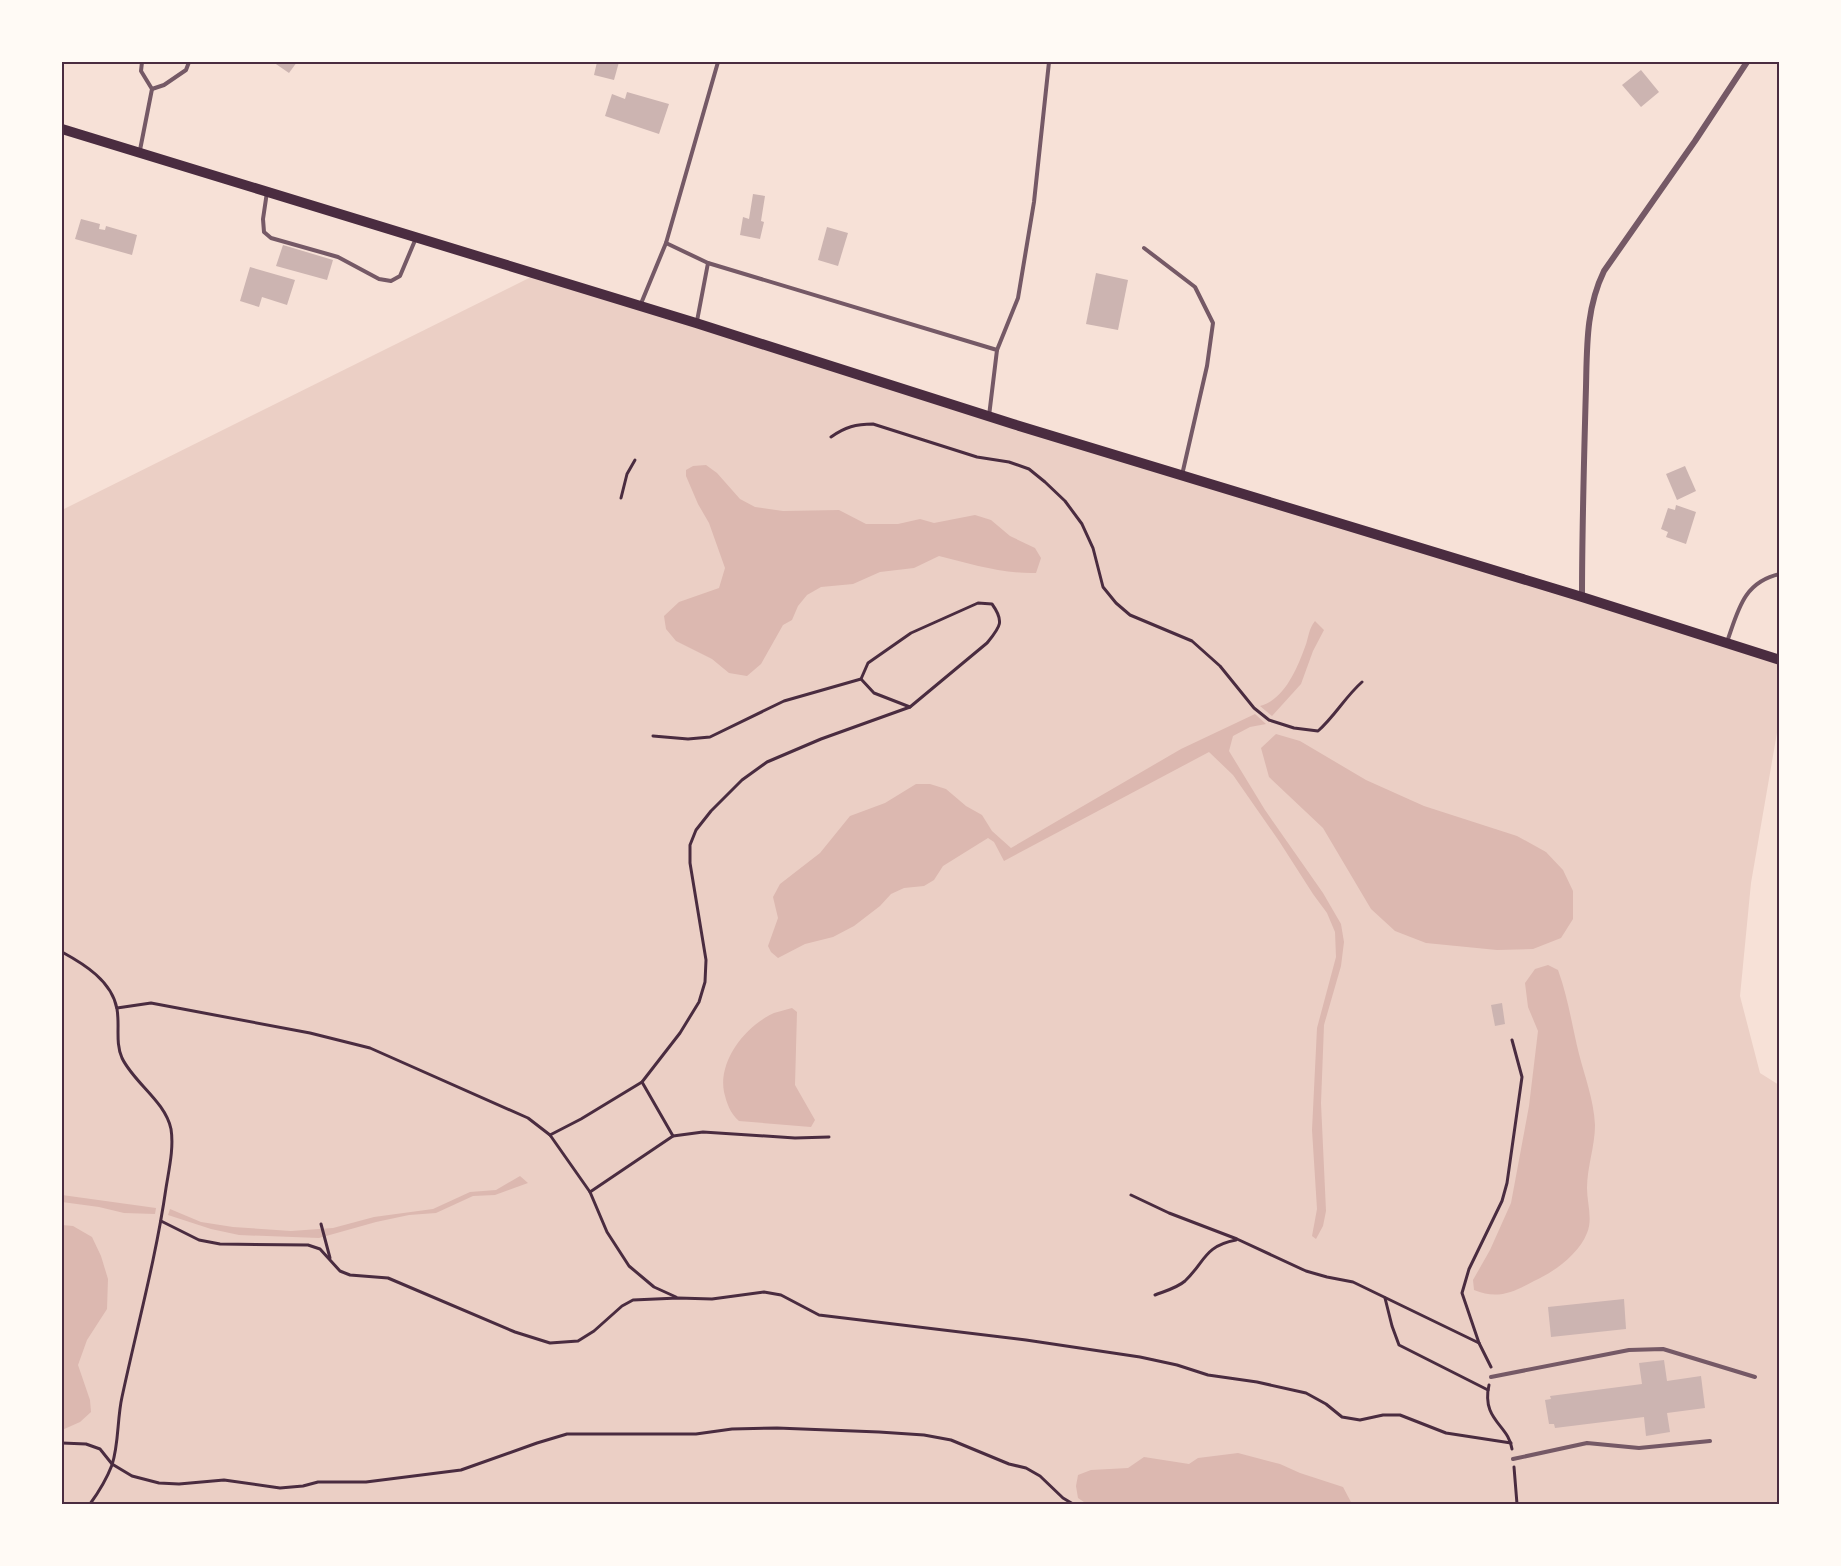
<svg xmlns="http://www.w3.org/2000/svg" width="1841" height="1566" font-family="'Golos Text',sans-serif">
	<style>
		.green { fill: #ebcfc5 }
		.water { fill: #dcb8b0 }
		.building { fill: #ccb4b1 }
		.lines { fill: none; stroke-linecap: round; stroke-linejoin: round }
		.path { stroke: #4a2c40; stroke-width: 3 }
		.service { stroke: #755966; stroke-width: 4 }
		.minor { stroke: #755966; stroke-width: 6 }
		.secondary { stroke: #4a2c40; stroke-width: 10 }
		.neatline { fill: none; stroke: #4a2c40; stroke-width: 2 }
	</style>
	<rect width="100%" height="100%" fill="#f7e1d7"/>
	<!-- green -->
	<polygon class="green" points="535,275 1779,660 1779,721 1751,883 1740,996 1760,1073 1779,1085 1779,1504 62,1504 62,510"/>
	<!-- water -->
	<g class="water">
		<path d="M706,465L717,473L740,499L755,507L783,511L839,510L866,524H898L920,519L934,523L975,515L991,520L1010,536L1035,548L1041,558L1036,573C1003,574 971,564 939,556L914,568L880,572L853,584L821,587L807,595L798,606L792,620L783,625L761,664L747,676L729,673L712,659L676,641L666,629L664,616L679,602L719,588L725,568L709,523L698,504L686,476V470L693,466Z"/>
		<path d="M1315,621L1324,630L1313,651L1301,684L1272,716L1260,706C1284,700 1297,669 1305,647C1309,637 1308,630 1315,621Z"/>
		<polygon points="1255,714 1266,724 1250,727 1233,736 1229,751 1265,810 1323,893 1341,924 1344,942 1341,966 1324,1025 1321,1103 1326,1211 1323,1226 1316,1239 1312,1236 1317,1209 1312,1130 1317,1028 1336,957 1335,932 1327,913 1313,894 1279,841 1233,775 1209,752 1004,861 994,842 988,838 943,866 934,880 924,886 904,888 891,894 880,906 854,926 833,937 805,944 778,958 771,952 768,946 778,918 773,897 780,884 820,853 850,816 885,803 916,784 930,784 946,789 966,806 982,815 992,831 1011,848 1181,749"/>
		<polygon points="1276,734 1300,741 1366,780 1424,806 1517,836 1546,852 1563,870 1573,891 1573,919 1561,938 1533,949 1497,950 1426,943 1395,931 1371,909 1323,828 1269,777 1261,748"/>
		<path d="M1548,965L1558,970C1568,997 1572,1026 1579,1054C1585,1077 1594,1101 1595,1125C1595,1146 1587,1167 1587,1188C1587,1203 1593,1219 1587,1233C1579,1254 1554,1272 1534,1281C1513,1292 1498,1300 1474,1290L1473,1280L1490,1250L1511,1203L1529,1106L1538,1031L1528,1007L1525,983L1535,969Z"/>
		<path d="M792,1008L797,1012L795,1085L815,1120L811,1127L739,1121C730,1113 727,1104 724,1092C718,1061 745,1026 774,1013C780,1011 786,1010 792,1008Z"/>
		<polygon points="520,1176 528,1183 495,1195 473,1196 436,1213 409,1215 376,1222 319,1238 239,1235 211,1229 168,1215 170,1209 201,1222 233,1227 291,1231 333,1228 374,1217 433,1209 470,1192 496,1190"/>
		<polygon points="62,1195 156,1208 155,1214 124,1213 99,1207 62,1202"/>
		<polygon points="62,1225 73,1226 92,1237 101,1256 108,1279 107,1309 87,1340 78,1365 90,1400 91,1412 80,1422 62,1430"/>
		<polygon points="1238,1453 1280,1464 1300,1473 1343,1487 1352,1504 1087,1504 1078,1498 1076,1486 1078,1475 1091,1470 1128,1468 1144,1457 1189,1464 1198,1458"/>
	</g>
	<!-- building -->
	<g class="building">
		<polygon points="273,62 297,62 289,73"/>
		<polygon points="597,62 619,62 614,80 594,75"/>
		<polygon points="1641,70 1659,92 1641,107 1622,85"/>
		<polygon points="627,92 669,104 659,134 605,116 612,94 625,99"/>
		<polygon points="753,194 765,196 761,221 764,222 760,239 740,235 743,217 749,219"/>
		<polygon points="81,219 100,224 99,229 105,230 106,226 137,235 132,255 75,239"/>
		<polygon points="827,227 848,233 838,266 818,260"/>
		<polygon points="283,245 333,260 327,280 276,266"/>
		<polygon points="250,267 295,280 287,305 262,297 259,307 240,301"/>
		<polygon points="1096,273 1128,280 1118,330 1086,324"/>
		<polygon points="1685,466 1696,491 1677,500 1666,474"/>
		<polygon points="1676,505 1696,512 1686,544 1666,537 1668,532 1661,529 1668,508 1675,510"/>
		<polygon points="1502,1003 1505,1024 1495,1026 1491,1005"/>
		<polygon points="1624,1299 1626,1329 1551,1337 1548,1307"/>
		<polygon points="1664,1360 1667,1381 1701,1376 1705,1408 1667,1413 1670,1432 1646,1436 1644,1417 1555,1428 1554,1424 1549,1424 1545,1400 1551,1399 1550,1396 1642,1384 1639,1363"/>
	</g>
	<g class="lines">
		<!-- path -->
		<g class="path">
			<path d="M831,437C845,427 856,424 873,424L977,457L1009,462L1029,469L1045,482L1065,501L1082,524L1093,548L1103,587L1116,603L1130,615L1192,641L1220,666L1254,708L1269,720L1294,728L1318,731C1335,716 1345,697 1362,682"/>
			<polyline points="621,498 627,474 635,460"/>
			<polyline points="861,679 874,693 910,707"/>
			<path d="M62,952C84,964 112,981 117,1009C120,1026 115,1042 122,1058C134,1083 165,1101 171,1129C174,1148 169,1169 166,1188C156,1258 137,1327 122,1397C117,1419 119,1444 112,1465C107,1478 98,1493 90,1504"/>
			<polyline points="117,1008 151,1003 310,1033 370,1048 528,1118 550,1135 590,1192 607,1232 629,1266 654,1287 676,1297"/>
			<polyline points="642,1082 673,1136"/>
			<path d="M550,1135L581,1119L642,1082L680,1033L699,1002L705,982L706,960L690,863V845L696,830L711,811L742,780L767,762L821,739L910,707L987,643C1000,627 1005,622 992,604L978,603L911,633L868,663L861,679L784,701L710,737L688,739L653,736"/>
			<polyline points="590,1192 673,1136 703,1132 795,1138 829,1137"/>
			<polyline points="1131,1195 1169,1213 1237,1239 1306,1271 1327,1277 1353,1282 1479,1343"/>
			<polyline points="161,1221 199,1240 220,1244 308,1245 320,1249 340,1271 350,1275 388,1278 515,1332 550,1343 578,1341 594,1331 622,1306 633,1300 678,1298 712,1299 764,1292 781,1295 819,1315 1026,1340 1140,1357 1177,1365 1208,1375 1257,1382 1306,1393 1326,1404 1342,1417 1360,1420 1383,1415 1400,1415 1446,1433 1511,1443"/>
			<polyline points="321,1224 330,1258"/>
			<path d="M1155,1295C1165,1291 1177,1288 1185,1281C1205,1262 1204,1246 1236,1240"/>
			<polyline points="1385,1298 1392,1326 1399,1345 1488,1390"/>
			<polyline points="1491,1367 1479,1343 1462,1293 1469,1269 1502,1201 1507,1183 1522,1077 1512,1040"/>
			<path d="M1489,1385C1481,1420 1509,1425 1512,1449"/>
			<polyline points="62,1443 86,1444 100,1449 112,1464 132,1476 159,1483 179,1484 224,1480 280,1488 303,1486 318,1482 366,1482 461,1470 537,1443 567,1434 696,1434 732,1429 777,1428 879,1432 924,1435 951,1440 1009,1464 1026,1468 1040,1476 1063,1498 1073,1504"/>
			<polyline points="1514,1467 1517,1504"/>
		</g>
		<!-- service -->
		<g class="service">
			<polyline points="152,89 164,85 186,70 189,62"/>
			<polyline points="140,150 152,89 141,71 142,62"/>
			<polyline points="267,192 263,219 264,232 271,238 338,257 379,279 391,281 400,276 416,238"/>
			<polyline points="666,243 718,62"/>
			<polyline points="1144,248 1195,287 1213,323 1207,366 1182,475"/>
			<polyline points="640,306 666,243 708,263"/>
			<polyline points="697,321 708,263 997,350 989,416"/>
			<polyline points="997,350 1018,298 1034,202 1049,62"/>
			<path d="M1727,642C1738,611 1743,582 1780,574"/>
			<polyline points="1491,1377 1629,1350 1663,1349 1755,1377"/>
			<polyline points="1513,1459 1587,1443 1639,1448 1710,1441"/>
		</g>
		<!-- minor -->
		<path class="minor" d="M1582,597C1582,527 1584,457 1586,387C1587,346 1586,308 1604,271L1695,141L1747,62"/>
		<!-- secondary -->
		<polyline class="secondary" points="62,129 696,323 1013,424 1582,597 1780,660"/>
	</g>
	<!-- border -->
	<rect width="1841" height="1566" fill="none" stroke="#fffaf5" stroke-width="126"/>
	<rect x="63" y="63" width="1715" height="1440" class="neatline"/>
</svg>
